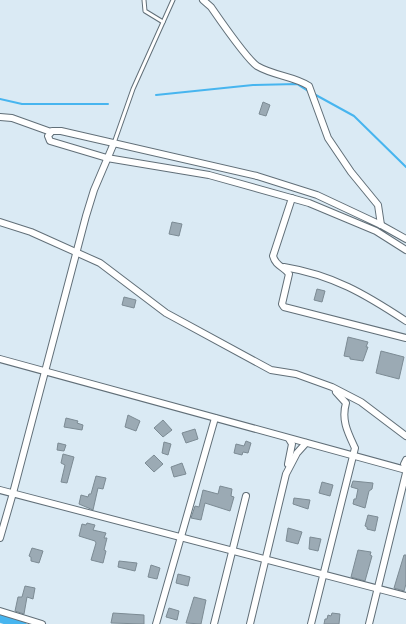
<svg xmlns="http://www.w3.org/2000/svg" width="406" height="624" font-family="'Exo 2',sans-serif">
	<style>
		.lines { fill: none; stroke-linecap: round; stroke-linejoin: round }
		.stream { stroke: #47b5ef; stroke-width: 2 }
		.river { stroke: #47b5ef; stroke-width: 11 }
		.building { fill: #9baab4; stroke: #7c8b94 }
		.service-casing { stroke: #616f78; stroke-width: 5 }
		.minor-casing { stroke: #616f78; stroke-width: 8 }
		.service { stroke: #fff; stroke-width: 3 }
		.minor { stroke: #fff; stroke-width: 6 }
	</style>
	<rect width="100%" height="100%" fill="#daeaf4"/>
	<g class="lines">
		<!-- stream -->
		<g class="stream">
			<polyline points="314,94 354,116 406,167"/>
			<polyline points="156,95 253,85 297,84 308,91"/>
			<polyline points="0,99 22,104 108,104"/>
		</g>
		<!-- river -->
		<polyline class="river" points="0,617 21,624"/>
	</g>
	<!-- building -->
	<g class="building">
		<polygon points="263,102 270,105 266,116 259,114"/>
		<polygon points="172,222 182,224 179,236 169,234"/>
		<polygon points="317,289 325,291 322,302 314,300"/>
		<polygon points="124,297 136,300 134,308 122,305"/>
		<polygon points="348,337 368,342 366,347 368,347 363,361 350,359 350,357 344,356"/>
		<polygon points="381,351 404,357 399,379 376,373"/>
		<polygon points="128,415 140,421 136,431 125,427"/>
		<polygon points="66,418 78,421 77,423 83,425 82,430 64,427"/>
		<polygon points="163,420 172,430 163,437 154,428"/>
		<polygon points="195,429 198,439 186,443 182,433"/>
		<polygon points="246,441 251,443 248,453 243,452 242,455 234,453 236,444 244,446"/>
		<polygon points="164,442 171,444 168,455 162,453"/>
		<polygon points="58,443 66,445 64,451 57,450"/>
		<polygon points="63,454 74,457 67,483 61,482 65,465 61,463"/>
		<polygon points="154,455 163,464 154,472 145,463"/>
		<polygon points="182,463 186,474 174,477 171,467"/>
		<polygon points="96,476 106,478 103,489 98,488 93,510 79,504 81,495 88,497 89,494 91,494"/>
		<polygon points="353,481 373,483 372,489 369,491 365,508 353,504 354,499 356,499 358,489 351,487"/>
		<polygon points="322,482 333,485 330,496 319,493"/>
		<polygon points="220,486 232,489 231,496 234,497 230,511 205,503 201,520 191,518 195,506 199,507 203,490 218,494"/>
		<polygon points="294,498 310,500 308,509 293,504"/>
		<polygon points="368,515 378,517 375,531 367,529 367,527 365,526"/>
		<polygon points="87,523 95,525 93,530 106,533 104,538 107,538 104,550 106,551 103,563 91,560 96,543 95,541 79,536 82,524 86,525"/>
		<polygon points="288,528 302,532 298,544 286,541"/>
		<polygon points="310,537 321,539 318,551 309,549"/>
		<polygon points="32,548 43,551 39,563 31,561 31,557 29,556"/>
		<polygon points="358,550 371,552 370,555 372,556 365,581 351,577"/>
		<polygon points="404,555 406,555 406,584 404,591 394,588"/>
		<polygon points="119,561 137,563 135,571 118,567"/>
		<polygon points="151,565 160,568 157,579 148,577"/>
		<polygon points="178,574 190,577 188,586 176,583"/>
		<polygon points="25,586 35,588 33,599 27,597 24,614 15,611 18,597 22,597"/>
		<polygon points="194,597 206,600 201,624 186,623"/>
		<polygon points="169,608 179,611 177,620 166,617"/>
		<polygon points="113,613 144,615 144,624 111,623"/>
		<polygon points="332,613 340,614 339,624 324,624 325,619 327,619 328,615 331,616"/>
	</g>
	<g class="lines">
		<defs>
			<g id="service">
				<polyline points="144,0 145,11 163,22"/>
				<polyline points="114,143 133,89 173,0"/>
			</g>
			<g id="minor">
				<path d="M203,0L211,7C220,20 246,58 257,66C274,76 294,76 309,86L328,138L351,172L378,205L381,225"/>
				<polyline points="0,117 12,118 51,132"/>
				<path d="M292,198L273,256C276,267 284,266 289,274L282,304L284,307L406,338"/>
				<polyline points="0,222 31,232 100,263 166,313 271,370 296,374 332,387 361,402 406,436"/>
				<polyline points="406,239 381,225 317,195 257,176 61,131 52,131 48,136 50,141 107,158 209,175 309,203 376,231 406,250"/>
				<path d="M284,267C333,275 365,294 406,321"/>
				<polyline points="0,359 406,470"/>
				<polyline points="406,460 404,464 406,469"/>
				<polyline points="288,464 292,444 289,439"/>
				<polyline points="0,490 406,596"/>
				<polyline points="0,538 13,493 86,216 94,190 114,143"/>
				<polyline points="0,611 42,624"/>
				<polyline points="156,624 215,418"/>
				<polyline points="214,624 246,496"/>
				<polyline points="250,624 286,474 297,453 306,443"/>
				<path d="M311,624L355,448C348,433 341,420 346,403L336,392"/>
				<polyline points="369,624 406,473"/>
			</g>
		</defs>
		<!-- service casing -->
		<use href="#service" class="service-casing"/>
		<!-- minor casing -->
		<use href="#minor" class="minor-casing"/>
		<!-- service -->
		<use href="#service" class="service"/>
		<!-- minor -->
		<use href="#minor" class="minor"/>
	</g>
</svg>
